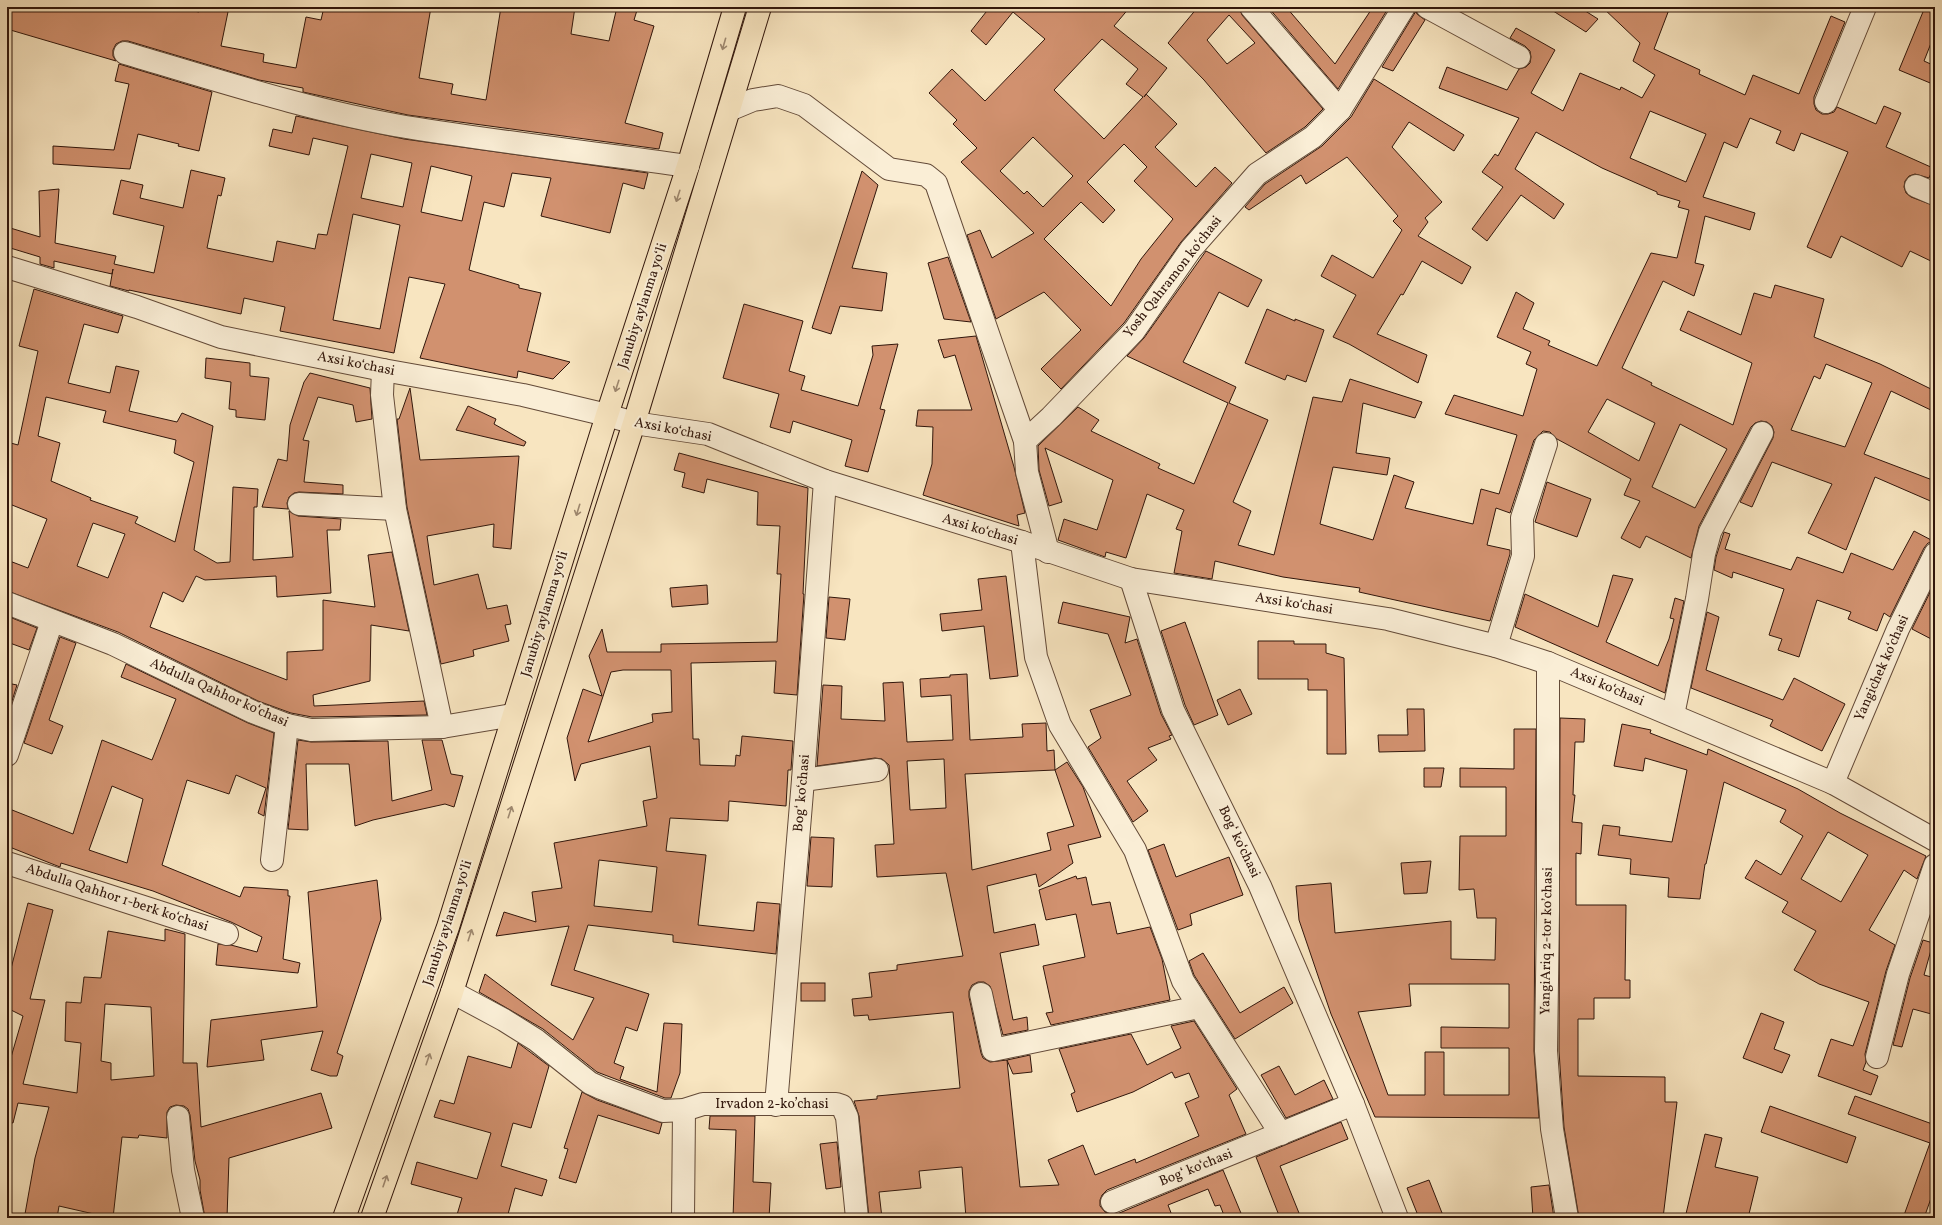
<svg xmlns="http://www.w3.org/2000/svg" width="1942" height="1225" font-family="Vollkorn,serif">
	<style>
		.building { fill: #d1916f; stroke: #31160b; fill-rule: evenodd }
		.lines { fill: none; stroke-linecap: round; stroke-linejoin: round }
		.minor-casing { stroke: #634a38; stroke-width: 24 }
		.highway-casing { stroke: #31160b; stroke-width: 24 }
		.minor { stroke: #faeed6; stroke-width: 22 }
		.highway { stroke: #f8e5c0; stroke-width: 22 }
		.oneway { stroke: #9e886f }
		.labels { text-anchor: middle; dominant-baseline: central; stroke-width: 4; stroke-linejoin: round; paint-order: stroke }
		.street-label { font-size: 14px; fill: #31160b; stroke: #faeed6 }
	</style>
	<rect width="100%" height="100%" fill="#f8e5c0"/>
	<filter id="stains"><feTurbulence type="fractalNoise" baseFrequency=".005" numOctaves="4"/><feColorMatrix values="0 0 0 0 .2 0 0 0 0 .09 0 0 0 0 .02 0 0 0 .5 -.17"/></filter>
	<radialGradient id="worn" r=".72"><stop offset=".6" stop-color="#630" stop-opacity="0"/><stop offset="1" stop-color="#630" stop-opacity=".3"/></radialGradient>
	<!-- building -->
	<g class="building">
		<polygon points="7,7 172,7 199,12 200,7 229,7 221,46 264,54 263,62 296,68 306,17 321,20 324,7 431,7 419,78 453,84 451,94 486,100 501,7 575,7 571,34 609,41 617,7 638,7 634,20 654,26 625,123 663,133 659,149 408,115 303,92 303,88 259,80 128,41 122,41 116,44 113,50 113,56 116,61 7,29"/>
		<path d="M990,7H1130L1114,26L1167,68L1144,97L1146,94L1177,124L1155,147L1196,187L1215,167L1232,183L1181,242L1124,323L1061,389L1041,369L1081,330L1044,292L996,319L967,235L980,230L992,258L1034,233L961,162L977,148L953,124L957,120L929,93L952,69L985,101L1045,39L1013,12L986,45L971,31ZM1102,39L1138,69L1126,84L1143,97L1104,139L1054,90ZM1033,137L1073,176L1043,207L1027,191L1024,194L1000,171ZM1124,144L1147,167L1134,181L1173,219L1141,259L1111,306L1044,239L1081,202L1103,223L1115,210L1087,182Z"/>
		<path d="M1198,7H1239L1242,15L1323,109L1305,127L1266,153L1204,80L1168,43ZM1229,15L1255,43L1227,64L1207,40Z"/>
		<polygon points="1268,7 1286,7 1335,64 1373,7 1389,7 1338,89"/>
		<polygon points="1547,7 1579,7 1598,19 1586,32"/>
		<path d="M1602,7H1670L1654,49L1700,70L1699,74L1745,95L1753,75L1799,94L1831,16L1845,22L1814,97V104L1816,110L1822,114H1828L1834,112L1837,107L1876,124L1884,106L1901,113L1886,147L1933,168L1929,178L1915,174L1909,176L1905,181L1904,187L1906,193L1911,197L1935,206V263L1910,251L1902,267L1841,236L1831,258L1807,247L1848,152L1801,133L1794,151L1776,143L1781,131L1750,118L1737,148L1724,142L1703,197L1755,213L1750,230L1705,216L1695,263L1704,265L1694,296L1663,281L1622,368L1652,383L1651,385L1733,425L1752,363L1680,330L1688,311L1741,335L1754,293L1771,298L1775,285L1824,299L1814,337L1880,364L1935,391V412L1891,391L1864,454L1935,481V503L1875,477L1846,550L1808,533L1832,484L1772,462L1752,507L1740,502L1773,438L1774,432L1772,426L1767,422L1761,421L1755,423L1751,427L1699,526L1691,558L1646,536L1640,548L1621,538L1640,501L1624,495L1631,479L1557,439L1550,432L1543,431L1534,440L1510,513L1496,508L1487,545L1510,550V554L1490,621L1359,592L1360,588L1283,577L1215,561L1212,579L1174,573L1182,531L1176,529L1184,510L1147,494L1126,558L1106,552L1105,557L1058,540L1064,519L1097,530L1113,480L1045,448L1062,502L1049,506L1039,470L1038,446L1078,407L1099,420L1091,431L1160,464L1158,468L1194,484L1228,403L1127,356L1144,338L1206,251L1262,280L1248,307L1219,292L1183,362L1236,387L1229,403L1268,420L1233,502L1251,511L1238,545L1274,555L1313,397L1342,402L1350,379L1422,402L1415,418L1363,403L1356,453L1390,458L1387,475L1333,467L1320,524L1373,540L1394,475L1414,482L1405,508L1473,524L1481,489L1499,494L1517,435L1445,414L1454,395L1523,416L1537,369L1526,364L1531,352L1497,337L1516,292L1534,303L1523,329L1550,341L1548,345L1597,366L1651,253L1677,258L1689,210L1678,207L1680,201L1657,194V192L1602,168L1536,132L1515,169L1564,204L1554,219L1521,195L1487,241L1472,229L1503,187L1482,172L1495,154L1498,156L1519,118L1439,88L1447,67L1507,90L1519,69L1526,67L1530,63L1531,57L1530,51L1525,46L1510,38L1516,28L1555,50L1531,93L1563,111L1580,73L1620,90L1621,87L1642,98L1655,75L1633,61L1640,43ZM1650,111L1706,134L1686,182L1630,158ZM1826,364L1872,383L1845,447L1791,430L1814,376L1820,379ZM1607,399L1655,423L1639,461L1588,432ZM1680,424L1727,449L1695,508L1652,487Z"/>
		<polygon points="1925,7 1935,7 1935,33 1924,61 1935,66 1935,85 1899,70"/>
		<polygon points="1416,11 1417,14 1425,20 1393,71 1382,67"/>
		<polygon points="119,64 212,92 199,151 178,146 179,144 138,134 130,169 53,164 53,146 114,150 129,84 115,81"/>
		<polygon points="1374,79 1464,135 1454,151 1409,122 1392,147 1442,202 1425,218 1428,222 1418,236 1471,267 1462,284 1422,261 1403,295 1401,294 1377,334 1427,355 1418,383 1349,344 1333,337 1356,295 1321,276 1332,255 1373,278 1402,230 1393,221 1398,216 1347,157 1306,184 1301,175 1249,210 1245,207 1265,184 1322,146 1351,117"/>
		<path d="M296,116L404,139L648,173L644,189L623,183L610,233L541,216L551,178L512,173L504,207L484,202L469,270L519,285V288L541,293L527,351L570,362L553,379L518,371L517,378L420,358L445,284L409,277L394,353L280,331L285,307L244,298L241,314L129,290V291L110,286L113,269L112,274L54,261V268L40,264V257L7,247V227L40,237L39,191L59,189L55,243L116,256L114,264L154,273L164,226L113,214L121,180L143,185L140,198L183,208L191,170L225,178L221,196L218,195L207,248L273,262L277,241L315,249L318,234L327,235L348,146L313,138L309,155L269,146L273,129L292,133ZM371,154L412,163L403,207L361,198ZM431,166L472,176L462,221L421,212ZM353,214L400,225L380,329L333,320Z"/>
		<polygon points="862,171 878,185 852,268 887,273 882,311 840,306 831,334 812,328"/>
		<polygon points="948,257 971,322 944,319 928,263"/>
		<path d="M34,289L123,316L118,333L84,324L68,383L110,393L116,366L139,371L129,411L177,422L182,413L213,426L194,550L217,563L230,562L233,487L258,489L257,507H254L253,560L293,557L289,511L298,516L341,519L340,530H327L331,593L277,597L276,576L205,580L196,576L183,602L163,592L150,627L287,680V652L323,650V600L375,607L368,555L392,552L409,631L371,625L370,681L313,695L314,706L424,701L427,715L312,717L291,713L258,701L118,632L7,591V560L28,568L47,519L7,503V442L18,445L38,351L19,346ZM46,397L106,411L103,422L176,440L174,453L194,462L175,542L135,523L138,517L90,500L91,498L51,481L60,443L38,436ZM93,523L125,534L108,578L77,566Z"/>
		<polygon points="744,304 803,321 789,371 805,376 801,390 858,406 873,355 872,346 898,344 880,409 885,410 868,472 845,466 852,440 793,421 790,433 770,427 779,394 723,378"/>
		<polygon points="1267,309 1295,321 1295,319 1324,330 1306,382 1287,375 1285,380 1245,363"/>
		<polygon points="976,336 1014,467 1025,513 1017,515 1019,526 923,495 932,464 933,427 916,426 918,410 972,410 955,355 944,358 938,340"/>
		<polygon points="206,358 250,363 250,376 269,378 265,420 236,417 236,410 229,409 231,382 205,378"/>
		<polygon points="310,373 370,388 372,419 356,422 353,405 318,397 303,440 309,441 304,482 343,485 343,494 299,492 294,493 289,497 287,503 288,509 262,507 278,459 287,461 290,425 304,382"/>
		<polygon points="410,388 420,460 519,456 511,549 493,547 494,524 427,536 434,585 478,574 487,609 507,605 511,624 505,625 509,641 473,650 474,656 441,664 407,507 397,419 399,419"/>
		<polygon points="468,406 496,419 494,424 526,442 524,446 456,430"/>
		<path d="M679,453L808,488L803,594H804L797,695L774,693L776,661L691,663L693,739H699L700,765L735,766L736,755L740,756L742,736L793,741L791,770H788L786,806L729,801L728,821L670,818L666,851L706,855L698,925L754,931L757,902L780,904L776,954L673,942V935L588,925L574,970L649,994L637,1031L626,1027L614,1063L624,1067L620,1079L657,1092L664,1023L682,1024L680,1073L671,1098H665L597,1072L543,1029L479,992L485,974L573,1040L594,998L551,985L569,926L496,936L504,912L536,922L532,892L562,888L554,843L647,826L643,801L657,798L650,746L581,764L575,781L567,738L583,689L602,696L589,656L602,629L607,652H661V644L777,642L781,574H777L780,526L757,525L758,492L707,479L704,493L682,487L685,473L674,470ZM623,670H671L672,712L652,714L653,722L588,742L611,672ZM599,860L657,867L652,912L594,906Z"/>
		<polygon points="1547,482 1591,499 1577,537 1535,522"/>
		<polygon points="1914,531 1935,542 1928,543 1924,548 1890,617 1884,613 1877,631 1848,619 1851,612 1817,600 1799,657 1778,650 1782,639 1769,635 1784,589 1733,572 1732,578 1714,570 1716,557 1724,532 1730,534 1725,549 1791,570 1797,557 1843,573 1851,553 1893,570"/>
		<polygon points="1613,575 1633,579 1606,642 1658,666 1669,639 1674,619 1670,618 1675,598 1684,601 1665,693 1515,627 1525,594 1598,627"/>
		<polygon points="1006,576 1018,676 990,679 984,626 942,631 940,614 982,610 978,579"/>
		<polygon points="1935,582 1935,641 1912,629"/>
		<polygon points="707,585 708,604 672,607 670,588"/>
		<polygon points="829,597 850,599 845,640 826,638"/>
		<polygon points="1063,602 1130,617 1125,643 1137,639 1161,714 1172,735 1169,736 1171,739 1148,748 1157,760 1127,781 1148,811 1133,822 1088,747 1101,738 1090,710 1131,695 1108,634 1058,623"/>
		<polygon points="1707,612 1719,617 1706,670 1783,700 1794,678 1845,704 1822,751 1770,726 1773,720 1691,688"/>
		<polygon points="7,616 37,628 29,650 7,642"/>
		<polygon points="1185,622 1218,715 1194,725 1185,705 1161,631"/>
		<polygon points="60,637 76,643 49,720 63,726 52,754 24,743"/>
		<polygon points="1258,641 1294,641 1294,644 1326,644 1326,653 1344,658 1346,754 1327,754 1327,690 1308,690 1308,679 1258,679"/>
		<path d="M126,664L248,723L274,733L264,816L258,813L266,788L236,775L229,794L187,780L162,865L240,897L244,887L288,890V896H290L283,959L300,963L298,973L216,965L218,944L231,945L257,952L262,937L231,922L153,891L61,863L60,867L7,846V808L73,834L102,740L152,760L176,699L121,677ZM112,786L143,799L127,863L89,850Z"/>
		<path d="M967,674L970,740L1023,737L1022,724L1046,723L1047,751L1054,750L1055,770L965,774L972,870L1051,850L1047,833L1074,826L1055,770L1067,762L1083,787L1101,837L1068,845L1073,863L1039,887L1036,874L987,886L994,933L1035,924L1039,945L1000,953L1013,1020L1027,1017L1028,1030L1003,1035L990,986L984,982H978L972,985L969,991V997L981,1053L983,1058L990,1062L1007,1060L1020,1187L1059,1185L1048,1160L1083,1145L1095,1175L1135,1159L1136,1163L1199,1136L1185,1103L1199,1097L1189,1073L1175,1078L1172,1072L1133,1092L1077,1112L1071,1094L1075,1092L1059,1049L1131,1034L1147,1065L1181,1048L1171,1026L1194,1021L1237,1089L1229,1095L1246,1134L1107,1190L1102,1195L1100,1200V1206L1105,1212L1111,1214H1117L1223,1170L1243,1218H1225L1220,1205L1215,1206L1208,1189L1168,1205L1173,1218H966L962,1167L919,1171L921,1188L879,1192L882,1218H869L859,1116L854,1101L877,1099V1096L960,1088L953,1012L869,1020L868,1015L854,1016L852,999L872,997L869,973L897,970V965L963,956L946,873L877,877L875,845L894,844L889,765L882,759L875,758L817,766L823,685L842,686L841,719L885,721L883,683L903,682L907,742L953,740L951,695L921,697L920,679L950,677V675ZM944,759L946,808L910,810L907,761Z"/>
		<polygon points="7,683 17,685 11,704 7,703"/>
		<polygon points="1240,689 1252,714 1228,725 1217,700"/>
		<polygon points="1407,709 1424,709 1425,751 1379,752 1378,735 1408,735"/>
		<polygon points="1560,718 1585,719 1584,742 1575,742 1573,795 1575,795 1572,822 1582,823 1581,854 1576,853 1576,905 1626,905 1625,980 1630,980 1630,998 1594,998 1594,1019 1578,1019 1578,1076 1665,1077 1665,1102 1677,1102 1663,1218 1579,1218 1564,1127 1559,1051"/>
		<path d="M1622,724L1651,730L1650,733L1707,755L1708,749L1798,789L1840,813L1926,856L1917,879L1904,870L1869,930L1895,945L1886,971L1865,1054L1866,1062L1863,1070L1878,1076L1871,1095L1818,1076L1831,1039L1853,1046L1869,1002L1819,984L1794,970L1816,931L1782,912L1788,902L1745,878L1756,860L1781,875L1803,836L1780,822L1786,810L1724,782L1706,864H1705L1700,899L1668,897L1669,878L1630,874L1631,859L1598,855L1603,825L1620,827L1619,835L1672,842L1687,770L1645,758L1643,771L1614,766ZM1828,832L1868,855L1841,902L1801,879Z"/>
		<path d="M1514,729H1536L1534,1051L1539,1118L1375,1117L1331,1014L1299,920L1296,886L1331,883L1335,933L1451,921V959L1495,960L1496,918H1477L1474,889L1459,890L1460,836H1506V787H1460V768L1514,769ZM1409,984H1509V1028L1441,1027V1048H1509V1095H1444V1052H1425V1095H1388L1358,1012L1411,1006Z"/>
		<polygon points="298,740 311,742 388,741 392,801 432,790 422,740 442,740 451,774 463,776 454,807 445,804 373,820 355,826 349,764 306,764 308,830 288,829"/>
		<polygon points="1424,768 1444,768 1441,787 1424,787"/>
		<polygon points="811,837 834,838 832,887 807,886"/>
		<polygon points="1164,844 1176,877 1229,857 1243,895 1190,914 1192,925 1178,930 1148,850"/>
		<polygon points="1431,861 1427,893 1404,894 1401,863"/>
		<polygon points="1076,876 1077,879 1086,877 1092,905 1110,902 1117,934 1150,927 1162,959 1170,1000 1051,1025 1046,1013 1053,1012 1043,966 1085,957 1076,914 1046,920 1039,890"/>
		<polygon points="377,880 381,919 337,1053 343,1056 337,1076 330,1076 311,1070 323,1031 261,1040 264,1060 207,1067 211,1020 317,1007 308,892"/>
		<path d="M28,903L53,910L30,999L45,1000L23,1084L77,1093L81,1043L65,1041L66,1002L81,1003L84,977L101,978L108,931L165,941V929L185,934L183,1063H197L201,1127L321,1093L332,1128L229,1158L227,1218H205L200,1190V1180L195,1161L190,1115L188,1109L184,1106L176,1105L170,1107L167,1112V1138L139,1135L138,1138L122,1137L113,1218H94V1214L59,1206L57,1218H44L25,1214L35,1158L49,1107L18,1103L13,1123L7,1122V1071L23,1016L7,1008V984ZM105,1004L151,1007L154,1076L111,1080V1063L101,1061Z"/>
		<polygon points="1923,940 1933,943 1924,975 1935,978 1935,1015 1913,1009 1902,1047 1893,1045 1910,978"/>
		<polygon points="1203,953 1240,1013 1284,987 1293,1003 1235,1039 1194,975 1189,961"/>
		<rect x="801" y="983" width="24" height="18"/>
		<polygon points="1761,1013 1784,1022 1774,1049 1790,1055 1782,1073 1743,1058"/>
		<polygon points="518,1043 549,1066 531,1128 513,1123 501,1166 547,1180 542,1196 515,1188 507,1218 456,1218 462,1198 411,1184 417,1162 477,1179 491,1133 434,1117 440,1100 454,1104 468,1056 511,1068"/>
		<polygon points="1030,1055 1032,1072 1013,1074 1007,1060"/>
		<polygon points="1279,1066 1295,1095 1324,1080 1333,1099 1286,1118 1261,1075"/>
		<polygon points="582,1092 597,1100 662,1123 659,1134 598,1115 576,1183 559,1178 568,1149 564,1148"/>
		<polygon points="1855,1096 1935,1125 1935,1187 1924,1218 1903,1218 1930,1143 1848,1114"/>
		<polygon points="1770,1106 1856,1137 1847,1163 1761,1132"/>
		<polygon points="710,1116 755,1116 753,1182 771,1183 769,1218 733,1218 736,1130 709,1129"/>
		<polygon points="1341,1122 1348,1139 1280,1166 1301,1218 1280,1218 1256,1157"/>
		<polygon points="1705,1134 1722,1138 1715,1167 1758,1177 1748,1218 1685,1218"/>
		<polygon points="837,1142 841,1187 826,1189 820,1144"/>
		<polygon points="1429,1180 1444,1218 1419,1218 1407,1188"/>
		<polygon points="1549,1185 1554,1218 1533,1218 1531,1187"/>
	</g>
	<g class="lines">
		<defs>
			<g id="minor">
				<polyline points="1251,7 1340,110"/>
				<polyline points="1427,7 1519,57"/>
				<path d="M125,53C217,80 311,111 406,127C499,142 594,153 688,166"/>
				<polyline points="1826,102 1865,7"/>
				<polyline points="729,110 753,100 778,96 804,105 889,169 926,175 936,183 1025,441"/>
				<polyline points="1916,186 1935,194"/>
				<polyline points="7,267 137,307 221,337 383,370 523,395 607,415 634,423 708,434 825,481 1022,542 1131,579 1388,619 1496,646 1548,663 1833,783 1935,840"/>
				<polyline points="383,370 382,395 395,509 442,727"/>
				<polyline points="299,504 395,509"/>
				<polyline points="1022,542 1036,657 1060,725 1135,850 1183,981 1281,1134"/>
				<polyline points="1048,552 1027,472 1025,441 1051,417 1134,331 1191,249 1257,174 1313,137 1340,110 1404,7"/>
				<polyline points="1131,579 1173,710 1260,886 1353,1104 1397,1218"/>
				<polyline points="7,603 113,644 253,712 287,725 311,730 442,727 513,715"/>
				<polyline points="1496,646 1523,556 1522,518 1546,444"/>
				<polyline points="1548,663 1548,911 1546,1051 1552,1129 1567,1218"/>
				<polyline points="1673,715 1697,599 1704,554 1710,532 1762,433"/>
				<polyline points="7,755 52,621"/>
				<polyline points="803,780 877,770"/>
				<polyline points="1833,783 1898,629 1935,554"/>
				<polyline points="272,860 287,725"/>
				<polyline points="7,863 227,934"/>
				<polyline points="452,992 504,1020 536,1040 590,1083 601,1088 663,1111 684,1110 703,1104 836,1104 842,1106 847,1117 857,1218"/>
				<polyline points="981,994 993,1050 1199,1007"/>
				<polyline points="1877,1057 1898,974 1935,865"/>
				<polyline points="776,1105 803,780 825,481"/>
				<polyline points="178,1117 183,1170 193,1218"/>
				<polyline points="1112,1202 1353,1104"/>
				<polyline points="683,1218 684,1110"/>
			</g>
			<g id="highway">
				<polyline points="344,1218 448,927 607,415 688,166 735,7"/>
				<polyline points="372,1218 452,992 634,423 760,7"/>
			</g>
		</defs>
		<!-- minor casing -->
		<use href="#minor" class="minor-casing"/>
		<!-- highway casing -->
		<use href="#highway" class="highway-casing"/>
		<!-- minor -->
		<use href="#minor" class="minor"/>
		<!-- highway -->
		<use href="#highway" class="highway"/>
	</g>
	<!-- one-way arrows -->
	<defs><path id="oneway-shaft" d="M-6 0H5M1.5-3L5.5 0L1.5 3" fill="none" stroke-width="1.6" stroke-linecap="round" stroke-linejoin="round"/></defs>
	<g class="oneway">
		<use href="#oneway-shaft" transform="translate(724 44) rotate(106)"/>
		<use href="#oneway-shaft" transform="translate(678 196) rotate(108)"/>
		<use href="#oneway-shaft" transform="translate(617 386) rotate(108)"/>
		<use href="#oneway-shaft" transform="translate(578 510) rotate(107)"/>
		<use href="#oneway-shaft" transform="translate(510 812) rotate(-72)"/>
		<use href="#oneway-shaft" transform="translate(470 935) rotate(-72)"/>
		<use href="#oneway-shaft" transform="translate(428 1059) rotate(-71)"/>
		<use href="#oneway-shaft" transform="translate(385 1181) rotate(-71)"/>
	</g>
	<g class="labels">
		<!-- street labels -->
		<g class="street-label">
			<text transform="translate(1173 277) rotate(-52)">Yosh Qahramon koʻchasi</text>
			<text transform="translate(643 306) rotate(-72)">Janubiy aylanma yoʻli</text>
			<text transform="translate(356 364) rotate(11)">Axsi koʻchasi</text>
			<text transform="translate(673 430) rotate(11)">Axsi koʻchasi</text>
			<text transform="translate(980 530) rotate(17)">Axsi koʻchasi</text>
			<text transform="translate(1294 604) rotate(9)">Axsi koʻchasi</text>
			<text transform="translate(545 614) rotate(-73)">Janubiy aylanma yoʻli</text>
			<text transform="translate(1882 668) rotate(-66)">Yangichek koʻchasi</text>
			<text transform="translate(1607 687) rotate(23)">Axsi koʻchasi</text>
			<text transform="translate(219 693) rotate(24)">Abdulla Qahhor koʻchasi</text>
			<text transform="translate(802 793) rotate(-85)">Bogʻ koʻchasi</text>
			<text transform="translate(1239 842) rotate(64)">Bogʻ koʻchasi</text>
			<text transform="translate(117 898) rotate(18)">Аbdulla Qahhor 1-berk koʻchasi</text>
			<text transform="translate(448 923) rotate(-72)">Janubiy aylanma yoʻli</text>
			<text transform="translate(1547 941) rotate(-89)">YangiАriq 2-tor koʼchasi</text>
			<text x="772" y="1104">Irvadon 2-koʼchasi</text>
			<text transform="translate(1196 1168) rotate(-22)">Bogʻ koʻchasi</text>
		</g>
	</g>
	<!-- margin -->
	<rect width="1942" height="1225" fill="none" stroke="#f8e5c0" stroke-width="24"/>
	<rect x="8" y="8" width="1926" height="1209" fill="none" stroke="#31160b" stroke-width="2"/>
	<rect x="12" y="12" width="1918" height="1201" fill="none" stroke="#31160b"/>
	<rect width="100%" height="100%" filter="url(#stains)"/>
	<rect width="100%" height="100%" fill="url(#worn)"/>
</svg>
